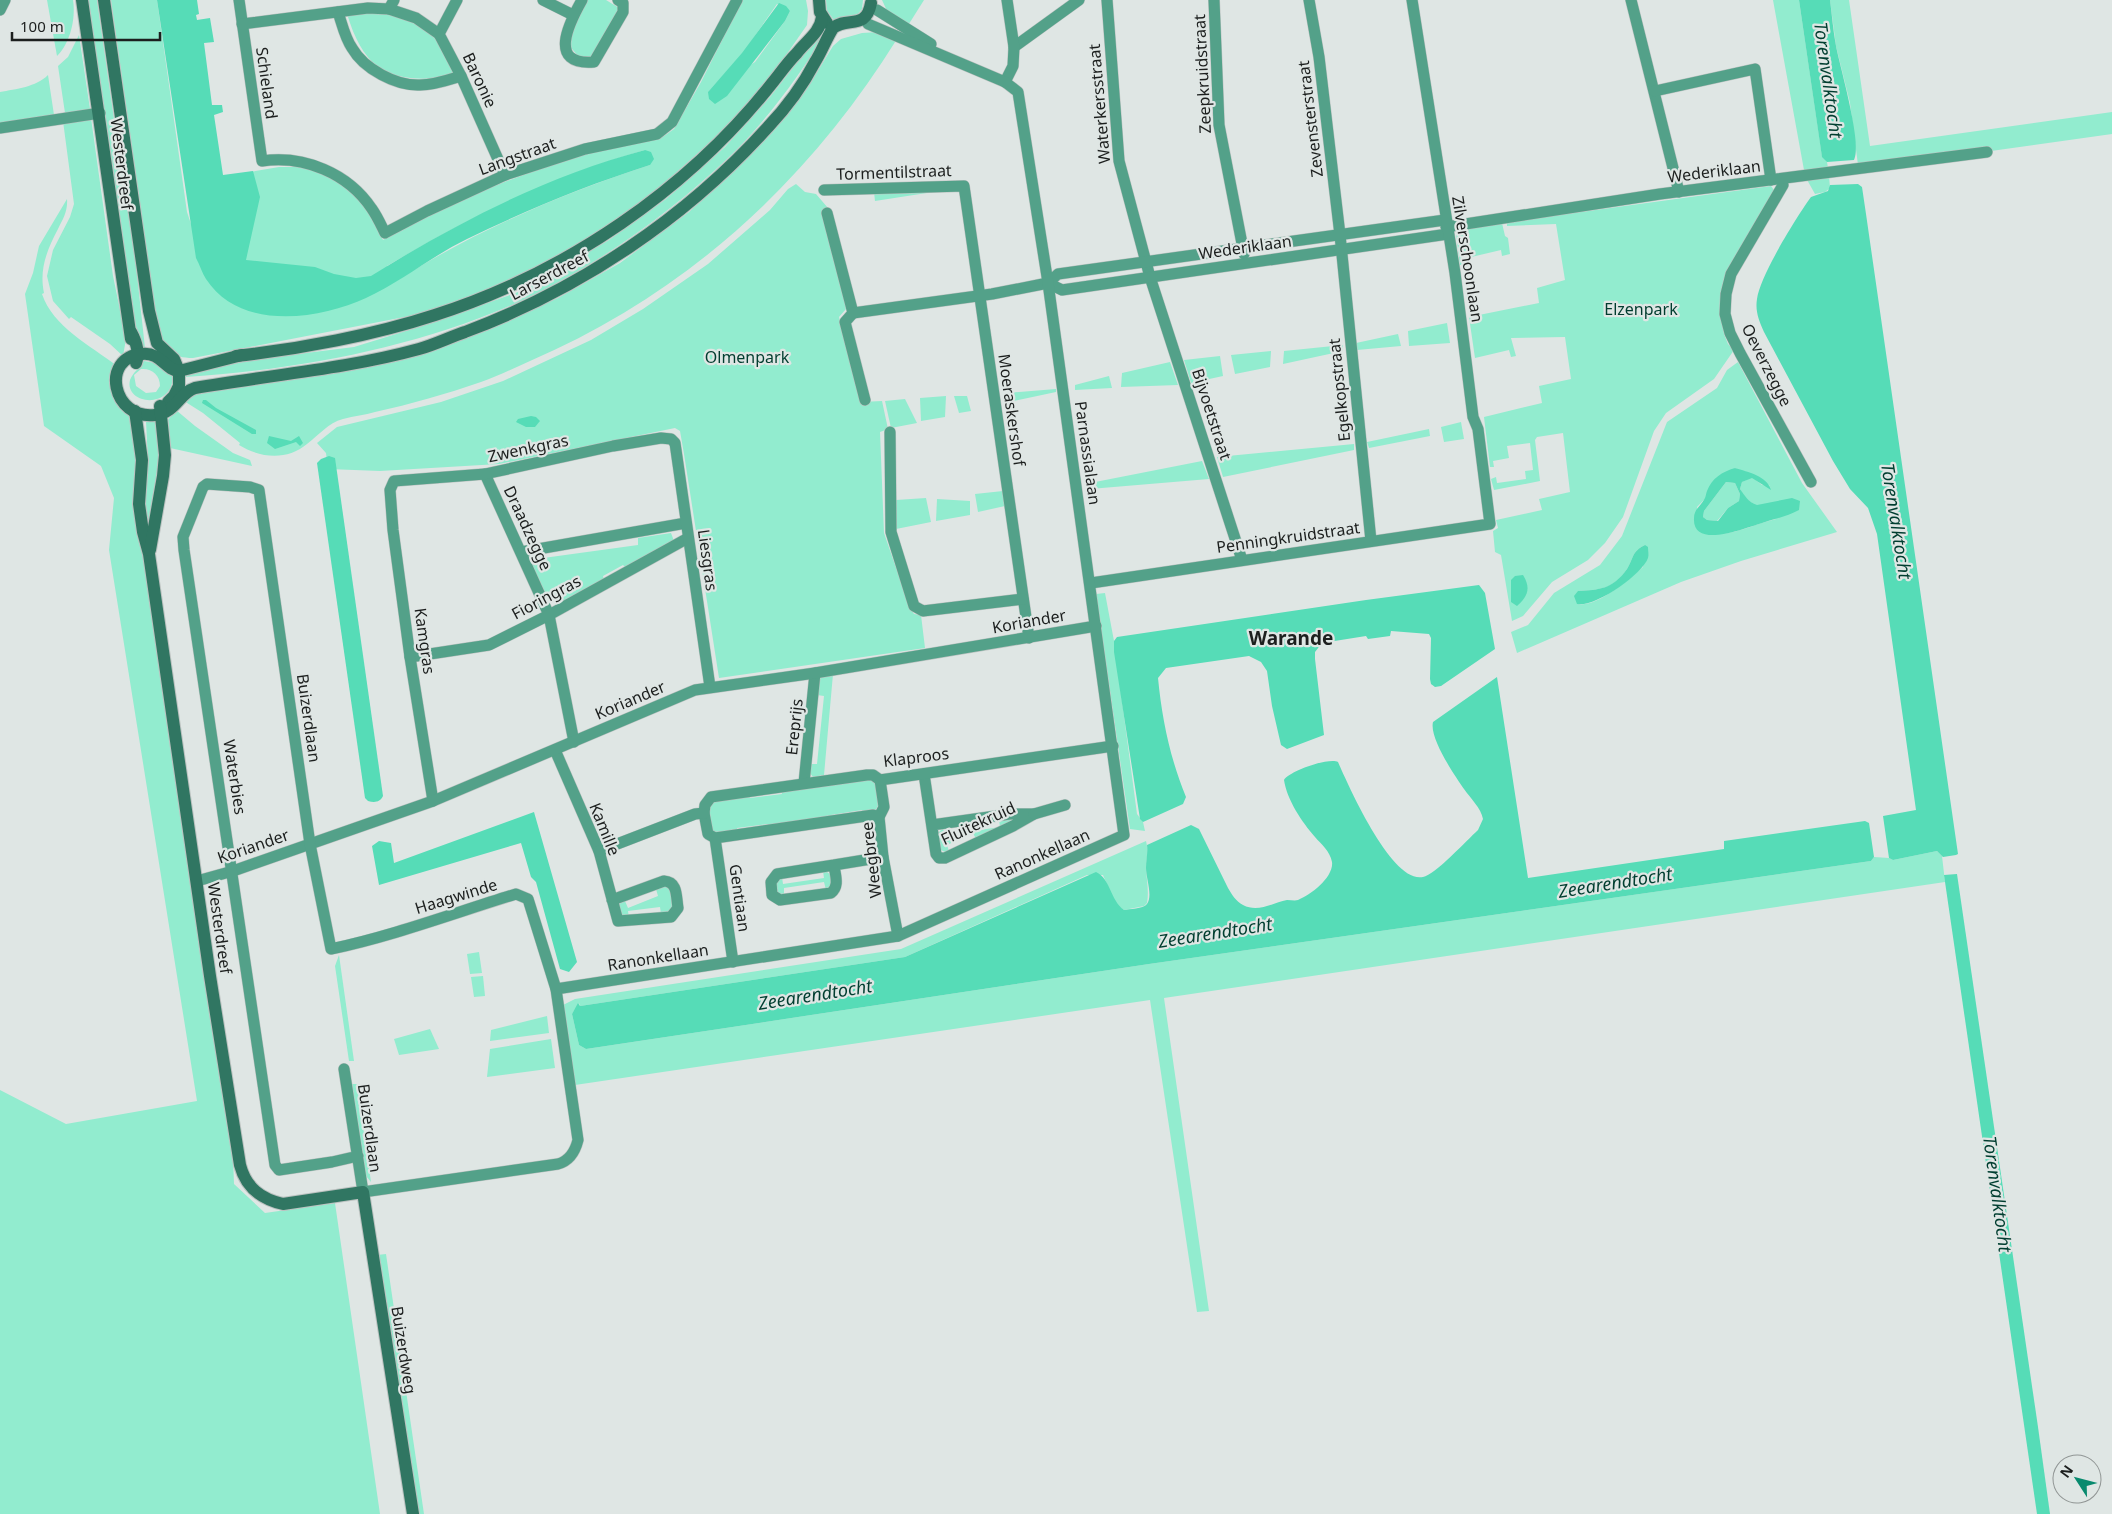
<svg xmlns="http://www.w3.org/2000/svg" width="2112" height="1514" font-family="'Noto Sans',sans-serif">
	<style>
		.green { fill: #92eccf; fill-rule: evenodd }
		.water { fill: #56dcb7; fill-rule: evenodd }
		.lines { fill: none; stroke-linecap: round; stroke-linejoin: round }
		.street-casing { stroke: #bcc2c0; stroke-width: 12 }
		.secondary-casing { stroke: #bcc2c0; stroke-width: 14 }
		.street { stroke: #53a189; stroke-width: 11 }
		.secondary { stroke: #307662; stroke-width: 12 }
		.labels { text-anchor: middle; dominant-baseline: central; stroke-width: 4.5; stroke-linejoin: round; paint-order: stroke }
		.street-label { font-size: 16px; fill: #1c1f1e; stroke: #dfe6e4 }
		.park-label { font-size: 16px; fill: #003d2f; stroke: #dfe6e4 }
		.water-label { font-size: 18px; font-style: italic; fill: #003e30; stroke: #dfe6e4 }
		.quarter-label { font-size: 19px; font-weight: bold; fill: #1c1f1e; stroke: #dfe6e4 }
	</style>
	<rect width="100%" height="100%" fill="#dfe6e4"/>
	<!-- green -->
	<g class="green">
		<path d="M47,0H73C76,19 70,43 57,56Z"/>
		<polygon points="86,0 97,0 125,196 130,211 145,348 141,349 130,299"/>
		<path d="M111,0H157L187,212L191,224L244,173L279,167H305L338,180L370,211L383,240C449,202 520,173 594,152C617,145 641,141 664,136L674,129L701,82L742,0H806L808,11L807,25L775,71L725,129L650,196L566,253L508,283L425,313L193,358C172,358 167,350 158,332ZM777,4L790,11L785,21L755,62L708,92L743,53ZM645,150L650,165C561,194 475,231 396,281L387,266C468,218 553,176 645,150Z"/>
		<polygon points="584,0 606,0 619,8 592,57 578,56 568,44"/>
		<polygon points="826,0 863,0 862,9 857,15 834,20 827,11"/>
		<polygon points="882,0 924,0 907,27 888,13"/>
		<polygon points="1773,0 1799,0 1822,156 1827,162 1828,168 1804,170"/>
		<polygon points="1830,0 1849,0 1870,146 2112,112 2112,134 1991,151 1990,147 1858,165 1850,103 1836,46"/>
		<path d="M390,11L431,31L445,49L455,77C393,83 366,76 347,14Z"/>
		<path d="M824,28L828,30C799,76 766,122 727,159C667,216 588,272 512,305C410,349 296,370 185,377V373L258,359L354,347L422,326L521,291L609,240L666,199L725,147L770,97Z"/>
		<path d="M878,32L897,39C808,182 686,294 530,361C514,368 498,376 481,382C446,394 411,404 375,412C365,415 354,416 343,419C328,423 319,435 307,444C287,461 260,458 239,445L240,443L203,413L184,401L193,394L375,366L471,336L558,298L620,263L689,212L746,159L808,87L833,46L841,39L862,33Z"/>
		<polygon points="79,35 90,109 65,113 58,66 68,57"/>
		<path d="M48,75L54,115L0,123V92C16,89 36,87 48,75Z"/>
		<polygon points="91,118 113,276 126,339 123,356 110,344 71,317 69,319 53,301 47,276 53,250 70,217 74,204 63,121"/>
		<polygon points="1829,176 1830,188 1825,192 1815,194 1806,178"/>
		<polygon points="796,184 805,192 816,194 828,208 846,309 839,317 861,402 882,401 888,429 880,432 884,533 910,608 914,614 921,615 925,648 719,678 684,454 680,431 675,428 499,464 380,471 328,469 326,453 317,443 337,427 441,402 503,381 591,340 643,309 708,264 770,210 788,189"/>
		<polygon points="1771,186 1774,190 1724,278 1721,303 1724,334 1728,344 1734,350 1714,379 1666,413 1654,431 1623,517 1605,543 1588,560 1552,582 1523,616 1512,621 1501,555 1495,552 1493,531 1498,528 1496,520 1542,510 1539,499 1570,492 1563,433 1537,437 1535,440 1540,481 1494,490 1491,479 1496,477 1497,483 1526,479 1525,471 1533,470 1530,443 1507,446 1509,458 1493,461 1494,467 1490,467 1484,417 1542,403 1539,386 1571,379 1565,337 1511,338 1516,356 1511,357 1509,350 1475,358 1469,317 1539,303 1537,288 1565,280 1556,224 1507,226 1507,222"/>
		<polygon points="946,190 875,201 874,192"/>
		<path d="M67,199C68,211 63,219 58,229C47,250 39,269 44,293L42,294C53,327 90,345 117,366L130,415L233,1158L234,1184L265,1213L335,1203L380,1514H0V1090L66,1124L197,1101L109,550L114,498L101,466L44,426L25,294L33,273L39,246Z"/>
		<polygon points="1502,223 1505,236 1508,238 1510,254 1502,256 1501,250 1467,258 1468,264 1460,265 1456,234 1458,230"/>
		<polygon points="1447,323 1450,343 1409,346 1408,331"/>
		<polygon points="1398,334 1401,346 1357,350 1356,343"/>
		<polygon points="1343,345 1343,351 1283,364 1284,351"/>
		<polygon points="1271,351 1270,367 1235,374 1231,355"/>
		<polygon points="1220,356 1223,376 1191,383 1184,360"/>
		<path d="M144,361L155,363L173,376C172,411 124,404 130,380C133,372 140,368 144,361ZM141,369C152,368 160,375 160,386L156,392L146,393L136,386L134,375Z"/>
		<polygon points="1170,362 1178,385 1121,387 1122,373"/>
		<path d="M1738,362L1802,483L1837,532L1741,561L1681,582L1517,653L1511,632L1528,625L1554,593L1600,565L1622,536L1667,422L1717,388L1727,370ZM1735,468L1770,486L1762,485L1752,477L1742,482L1740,489L1746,499L1776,519C1748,526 1735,536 1705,534L1697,507ZM1645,545L1643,567C1629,579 1597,608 1577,604L1578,591C1599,590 1614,589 1627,569C1634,558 1631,552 1645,545Z"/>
		<polygon points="1109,376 1112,388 1075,390 1075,385"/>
		<polygon points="1056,389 1056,392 1009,402 1007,393"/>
		<polygon points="946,396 945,417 921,421 920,398"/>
		<polygon points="954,396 967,396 971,411 959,413"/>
		<polygon points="905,399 917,423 891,428 885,401"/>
		<polygon points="176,410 195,426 233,453 250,460 252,466 170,448 168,420"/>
		<polygon points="146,421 155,421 159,461 146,535 142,504 148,461"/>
		<polygon points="1461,422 1464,439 1444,442 1441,427"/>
		<polygon points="1429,429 1430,436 1369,448 1367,442"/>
		<polygon points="1354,444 1354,450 1223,477 1217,457"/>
		<polygon points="1202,461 1209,479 1090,489 1090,483"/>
		<polygon points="1726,482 1735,483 1740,494 1739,501 1728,508 1717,521 1707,520 1703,517 1704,511"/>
		<polygon points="1003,491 1005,506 978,512 975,494"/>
		<polygon points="926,498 931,522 896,529 896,500"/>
		<polygon points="937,499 970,501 970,515 936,521"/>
		<polygon points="671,533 674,541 625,567 623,565 603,576 604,580 556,605 553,600 548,599 529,559 531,554 535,551 536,559 638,545 638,538"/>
		<polygon points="1105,593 1114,641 1137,814 1143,822 1145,831 1130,829 1096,594"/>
		<polygon points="833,674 824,775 813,777 810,773 810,764 817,764 824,696 817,695 820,679 822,676"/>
		<polygon points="868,778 875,782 879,804 875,811 863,813 862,810 831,815 831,818 769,827 768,824 737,828 737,832 713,833 708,811 710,803 749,795 750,798 782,794 781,790"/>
		<polygon points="1011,818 1013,821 976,839 973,833 947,845 949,851 945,852 941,850 938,833 943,828 945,835 1000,827 999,820"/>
		<path d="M1146,841C1149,852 1146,859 1146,870C1147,882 1149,892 1147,903L1144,906L1124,910L1116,905L1103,875H1087L905,957L580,1006L579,1003L572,1014L579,1045L586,1049L1149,964L1871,861L1874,857L1889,858L1893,860L1937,851L1942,856L1945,882L1164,998L1209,1311L1197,1312L1150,1000L575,1085L563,1005L575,999L901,949Z"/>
		<polygon points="823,871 827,872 832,876 830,888 826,890 824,882 784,888 784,896 780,895 776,891 777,880 782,877 783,884 824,878"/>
		<polygon points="663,885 671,889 674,905 668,913 661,914 660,907 628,911 629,918 621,919 617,905 625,901 628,908 658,896 656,889"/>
		<polygon points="479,952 482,973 470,974 467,954"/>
		<polygon points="339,955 354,1061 349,1061 335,966"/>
		<polygon points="483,976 485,996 474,997 471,977"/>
		<polygon points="547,1016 549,1033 490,1041 491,1030"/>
		<polygon points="430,1029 439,1049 399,1055 394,1039"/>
		<polygon points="551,1039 555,1068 487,1077 490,1049"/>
		<polygon points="352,1084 357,1084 371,1182 366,1176"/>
		<polygon points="386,1254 424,1514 414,1514 377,1255"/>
	</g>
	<!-- water -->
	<g class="water">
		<path d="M157,0H197L199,14L196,15L197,20L210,18L214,42L204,43L212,105H222L223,112L214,115L223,175L253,171L260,197L246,260L315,267L334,274L356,278L371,276C456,223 547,176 645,150L651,152L654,159L650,165C587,185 527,210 467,239C432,256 401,282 366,298C318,320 240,331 206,279C202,273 200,265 196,258Z"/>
		<path d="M1799,0H1830C1832,15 1833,31 1836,46C1840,67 1863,145 1854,160L1827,162L1822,157Z"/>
		<polygon points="779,3 786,6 790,11 785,21 727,96 715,104 709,99 708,92 742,53"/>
		<path d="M1858,184L1862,187L1866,214L1958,854L1956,855L1943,857L1937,851L1893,860L1889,858L1883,816L1916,810L1877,534L1868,508L1850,489L1833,461L1764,332C1759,321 1755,311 1757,299C1760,276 1797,216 1811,197L1828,191L1830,185Z"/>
		<polygon points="203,400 206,400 216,408 256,430 256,434 252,434 202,403"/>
		<polygon points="531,416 536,417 540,421 535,427 526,427 516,422 518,419"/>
		<polygon points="269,436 291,441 299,436 303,443 300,446 296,442 275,449 267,443"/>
		<path d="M329,456L335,458L383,796C380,802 375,803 368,801L365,798L317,463L321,459Z"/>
		<path d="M1735,468C1748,472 1767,476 1771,490L1752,478L1742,482L1740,489C1745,496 1748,502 1757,505L1792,498L1800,501L1799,510C1786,517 1773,519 1759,524C1745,528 1692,550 1694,518C1694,509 1701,506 1705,498C1706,496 1706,493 1707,491C1712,478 1722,472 1735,468ZM1726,482L1735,483L1740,494L1739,501L1728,508L1718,521L1707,520L1703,517L1704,511Z"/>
		<path d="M1645,545L1648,547C1648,551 1649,555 1648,558C1642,575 1594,608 1577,604L1574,596L1578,591C1599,590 1613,589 1627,569C1634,558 1631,552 1645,545Z"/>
		<path d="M1523,575C1531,588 1528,596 1517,606L1511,602V580L1515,576Z"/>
		<path d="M1479,585L1485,593L1495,649L1441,686L1435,687L1431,684L1430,679L1431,638L1429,634L1391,631L1390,636L1368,639L1366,636L1322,643L1315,652V659L1324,735L1287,749L1281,745L1272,706L1267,671L1261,662L1249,656L1166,668L1158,678C1162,719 1170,758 1186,797L1183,804L1143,822L1140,819L1114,652V641L1117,637L1366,600Z"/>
		<path d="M1497,677L1528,878L1724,849V841L1865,821L1869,823L1874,857L1871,861L1149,964L586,1049L579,1045L572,1014L578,1003L580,1006L905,957L1096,872C1111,879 1110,900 1124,910C1129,909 1143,909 1147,904C1153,896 1146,878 1146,868C1146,860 1148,853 1147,845L1191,825L1199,829L1228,888C1232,895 1236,901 1243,905C1258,913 1272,903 1287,900C1291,900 1295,901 1298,900C1311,895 1334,877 1332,862C1330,851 1321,844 1315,837C1302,822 1287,800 1284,780C1289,771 1330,757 1338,762C1349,787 1392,884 1423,877C1435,875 1467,840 1478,830L1483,819C1481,808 1471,799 1464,789C1455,776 1429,738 1433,722Z"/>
		<polygon points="534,812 577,962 569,972 560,969 536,882 531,877 521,843 379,885 372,846 379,841 391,843 394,863"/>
		<polygon points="1957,874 2038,1427 2050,1514 2037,1514 1944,875"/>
	</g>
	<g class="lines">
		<defs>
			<g id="street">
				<path d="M239,0L262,161C304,155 348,173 372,209C377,216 381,225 385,233L427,211L505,175L585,149L657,134L672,122L737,0"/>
				<polyline points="457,0 439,34 461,76 505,175"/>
				<polyline points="543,0 573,15"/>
				<path d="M582,0C569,23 547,66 594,62L623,12V3L618,0"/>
				<polyline points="1107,0 1119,161 1150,277 1242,560"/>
				<polyline points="1214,0 1219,125 1244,254"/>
				<polyline points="1309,0 1319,57 1340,235 1371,541"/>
				<polyline points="1631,0 1679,192"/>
				<polyline points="389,9 416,18 439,34"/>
				<polyline points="0,10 5,0"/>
				<polyline points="877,10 931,44"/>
				<path d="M338,12C342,24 345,38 352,48C364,69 396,86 420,85C434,85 448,80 461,76"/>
				<polyline points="242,24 368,8 389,9 394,0"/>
				<polyline points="1014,47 1079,0"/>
				<polyline points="1005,82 1013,66 1014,47 1007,0"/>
				<polyline points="1655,91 1755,69 1771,180"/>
				<polyline points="0,128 100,113"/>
				<polyline points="1782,180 1783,185 1731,274 1726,294 1725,314 1730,333 1740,353 1811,482"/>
				<polyline points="824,190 964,186 1029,638"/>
				<polyline points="827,213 853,313 845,322 865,400"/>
				<polyline points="1446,227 1660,194 1987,152"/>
				<polyline points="1048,283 1062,290 1448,234"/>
				<polyline points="853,313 992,294 1048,283 1058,274 1445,220"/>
				<polyline points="890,432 891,532 914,606 923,611 1023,599"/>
				<polyline points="485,474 549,615 574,742"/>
				<polyline points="521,552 686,523"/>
				<polyline points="1091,583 1490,524 1478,429 1473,417 1455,273 1412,0"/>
				<polyline points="410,657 489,645 549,615 688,538"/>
				<path d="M555,750L599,851L618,921L671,917L678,908C676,896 678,882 664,881L612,900"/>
				<polyline points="924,774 936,854 939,858 945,858 1013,826 1034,814 1010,814 932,825"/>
				<polyline points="880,780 884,807 879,817 883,857 898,936"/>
				<polyline points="804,783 815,673"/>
				<polyline points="433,801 410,657 393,530 390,490 394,481 485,474 613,446 661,438 671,439 675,443 710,687"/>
				<polyline points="704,813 708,834 715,838 873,815 879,817"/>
				<polyline points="1034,814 1065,805"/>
				<polyline points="715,838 733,962"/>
				<polyline points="599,851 695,814 704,813 705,805 711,797 867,775 873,775 880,780 1113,746"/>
				<path d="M834,865L777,874L771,882L772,895L780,900L831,893C840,886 835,875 834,865L883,857"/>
				<polyline points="197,881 233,871 433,801 695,690 815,673 1096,626"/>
				<polyline points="556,989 898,936 1124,835 1048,283 1018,92 1005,82 868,24"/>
				<path d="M344,1069L363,1192L558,1164C569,1161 575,1152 578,1140L556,989L528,899L516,894C454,913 393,936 331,949L310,844L259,490L250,487L207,484L203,487L183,537L184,550L275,1165L279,1170L332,1162L358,1156"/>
			</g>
			<g id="secondary">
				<polyline points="82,0 131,339"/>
				<polyline points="104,0 149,311 157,343 174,359 179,371 179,386 174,396 168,402"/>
				<polyline points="819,0 820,12 827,23"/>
				<path d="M131,332C136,341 140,352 136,363"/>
				<path d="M242,355L179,371C165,370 161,352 142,354C100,357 112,420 155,415C177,412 179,393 195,388C270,375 346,369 419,349C434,345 450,337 465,332C580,289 686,218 768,127C786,108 803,85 815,62C822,51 826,39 833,28C847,16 866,31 871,3"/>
				<path d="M236,356C300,349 374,335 435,315C566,273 688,190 773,82C781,72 788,62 797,53C806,41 820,33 822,17"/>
				<path d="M135,411L142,460L139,504L143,532L149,554L210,976L240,1165C246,1188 261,1199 283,1204L363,1192L413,1514"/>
				<polyline points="150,550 163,476 165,455 160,406"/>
			</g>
		</defs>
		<!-- street casing -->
		<use href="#street" class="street-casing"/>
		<!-- secondary casing -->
		<use href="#secondary" class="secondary-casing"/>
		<!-- street -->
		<use href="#street" class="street"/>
		<!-- secondary -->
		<use href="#secondary" class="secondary"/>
	</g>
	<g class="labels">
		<!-- street labels -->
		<g class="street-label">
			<text transform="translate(1202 74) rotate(-93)">Zeepkruidstraat</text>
			<text transform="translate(480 80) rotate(65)">Baronie</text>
			<text transform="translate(267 83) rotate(82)">Schieland</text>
			<text transform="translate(1099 104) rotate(-95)">Waterkersstraat</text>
			<text transform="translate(1310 119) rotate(-97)">Zevensterstraat</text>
			<text transform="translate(517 156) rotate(-20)">Langstraat</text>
			<text transform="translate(122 164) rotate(83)">Westerdreef</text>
			<text transform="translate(1714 171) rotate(-7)">Wederiklaan</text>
			<text transform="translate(894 172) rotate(-2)">Tormentilstraat</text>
			<text transform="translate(1245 247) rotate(-8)">Wederiklaan</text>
			<text transform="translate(1468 259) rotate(81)">Zilverschoonlaan</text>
			<text transform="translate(549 275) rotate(-28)">Larserdreef</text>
			<text transform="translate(1767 365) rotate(63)">Oeverzegge</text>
			<text transform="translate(1339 390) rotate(-96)">Egelkopstraat</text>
			<text transform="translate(1012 410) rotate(82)">Moeraskershof</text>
			<text transform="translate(1212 414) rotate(72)">Bijvoetstraat</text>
			<text transform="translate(528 448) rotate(-12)">Zwenkgras</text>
			<text transform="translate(1088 453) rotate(82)">Parnassialaan</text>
			<text transform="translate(528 528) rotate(65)">Draadzegge</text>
			<text transform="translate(1288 537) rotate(-8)">Penningkruidstraat</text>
			<text transform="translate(708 560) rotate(82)">Liesgras</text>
			<text transform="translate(546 597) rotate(-28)">Fioringras</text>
			<text transform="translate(1029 621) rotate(-10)">Koriander</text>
			<text transform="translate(425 641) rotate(82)">Kamgras</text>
			<text transform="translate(630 700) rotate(-23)">Koriander</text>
			<text transform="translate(309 718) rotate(82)">Buizerdlaan</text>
			<text transform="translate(794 727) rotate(-84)">Ereprijs</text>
			<text transform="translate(916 757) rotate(-7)">Klaproos</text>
			<text transform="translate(235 777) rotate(81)">Waterbies</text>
			<text transform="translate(978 823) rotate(-25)">Fluitekruid</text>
			<text transform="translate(605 829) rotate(68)">Kamille</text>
			<text transform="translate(253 846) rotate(-19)">Koriander</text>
			<text transform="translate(1042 854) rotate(-24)">Ranonkellaan</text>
			<text transform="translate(871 860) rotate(-97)">Weegbree</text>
			<text transform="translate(456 896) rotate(-17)">Haagwinde</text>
			<text transform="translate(740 898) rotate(82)">Gentiaan</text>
			<text transform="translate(220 928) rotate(82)">Westerdreef</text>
			<text transform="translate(658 957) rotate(-9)">Ranonkellaan</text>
			<text transform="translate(370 1128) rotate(82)">Buizerdlaan</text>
			<text transform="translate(404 1350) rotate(81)">Buizerdweg</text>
		</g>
		<!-- park labels -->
		<g class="park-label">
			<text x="1641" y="309">Elzenpark</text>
			<text x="747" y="357">Olmenpark</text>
		</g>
		<!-- water labels -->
		<g class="water-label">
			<text transform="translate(1829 80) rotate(82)">Torenvalktocht</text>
			<text transform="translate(1897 521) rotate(81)">Torenvalktocht</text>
			<text transform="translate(1615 882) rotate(-9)">Zeearendtocht</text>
			<text transform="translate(1215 932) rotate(-9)">Zeearendtocht</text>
			<text transform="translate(815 994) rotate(-9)">Zeearendtocht</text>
			<text transform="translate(1998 1194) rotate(82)">Torenvalktocht</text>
		</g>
		<!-- quarter labels -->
		<g class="quarter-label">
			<text x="1291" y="638">Warande</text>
		</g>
	</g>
	<!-- north arrow -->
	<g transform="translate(2077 1479) rotate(306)"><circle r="24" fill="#dfe6e4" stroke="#919695"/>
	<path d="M0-4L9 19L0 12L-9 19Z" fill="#088a6e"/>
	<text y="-8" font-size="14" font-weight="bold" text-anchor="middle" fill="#1c1f1e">N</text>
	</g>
	<!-- scale -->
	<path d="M12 32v8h148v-8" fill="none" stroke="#1c1f1e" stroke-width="2.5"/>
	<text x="20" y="32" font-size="15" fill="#1c1f1e" stroke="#dfe6e4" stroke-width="4" paint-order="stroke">100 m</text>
</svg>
